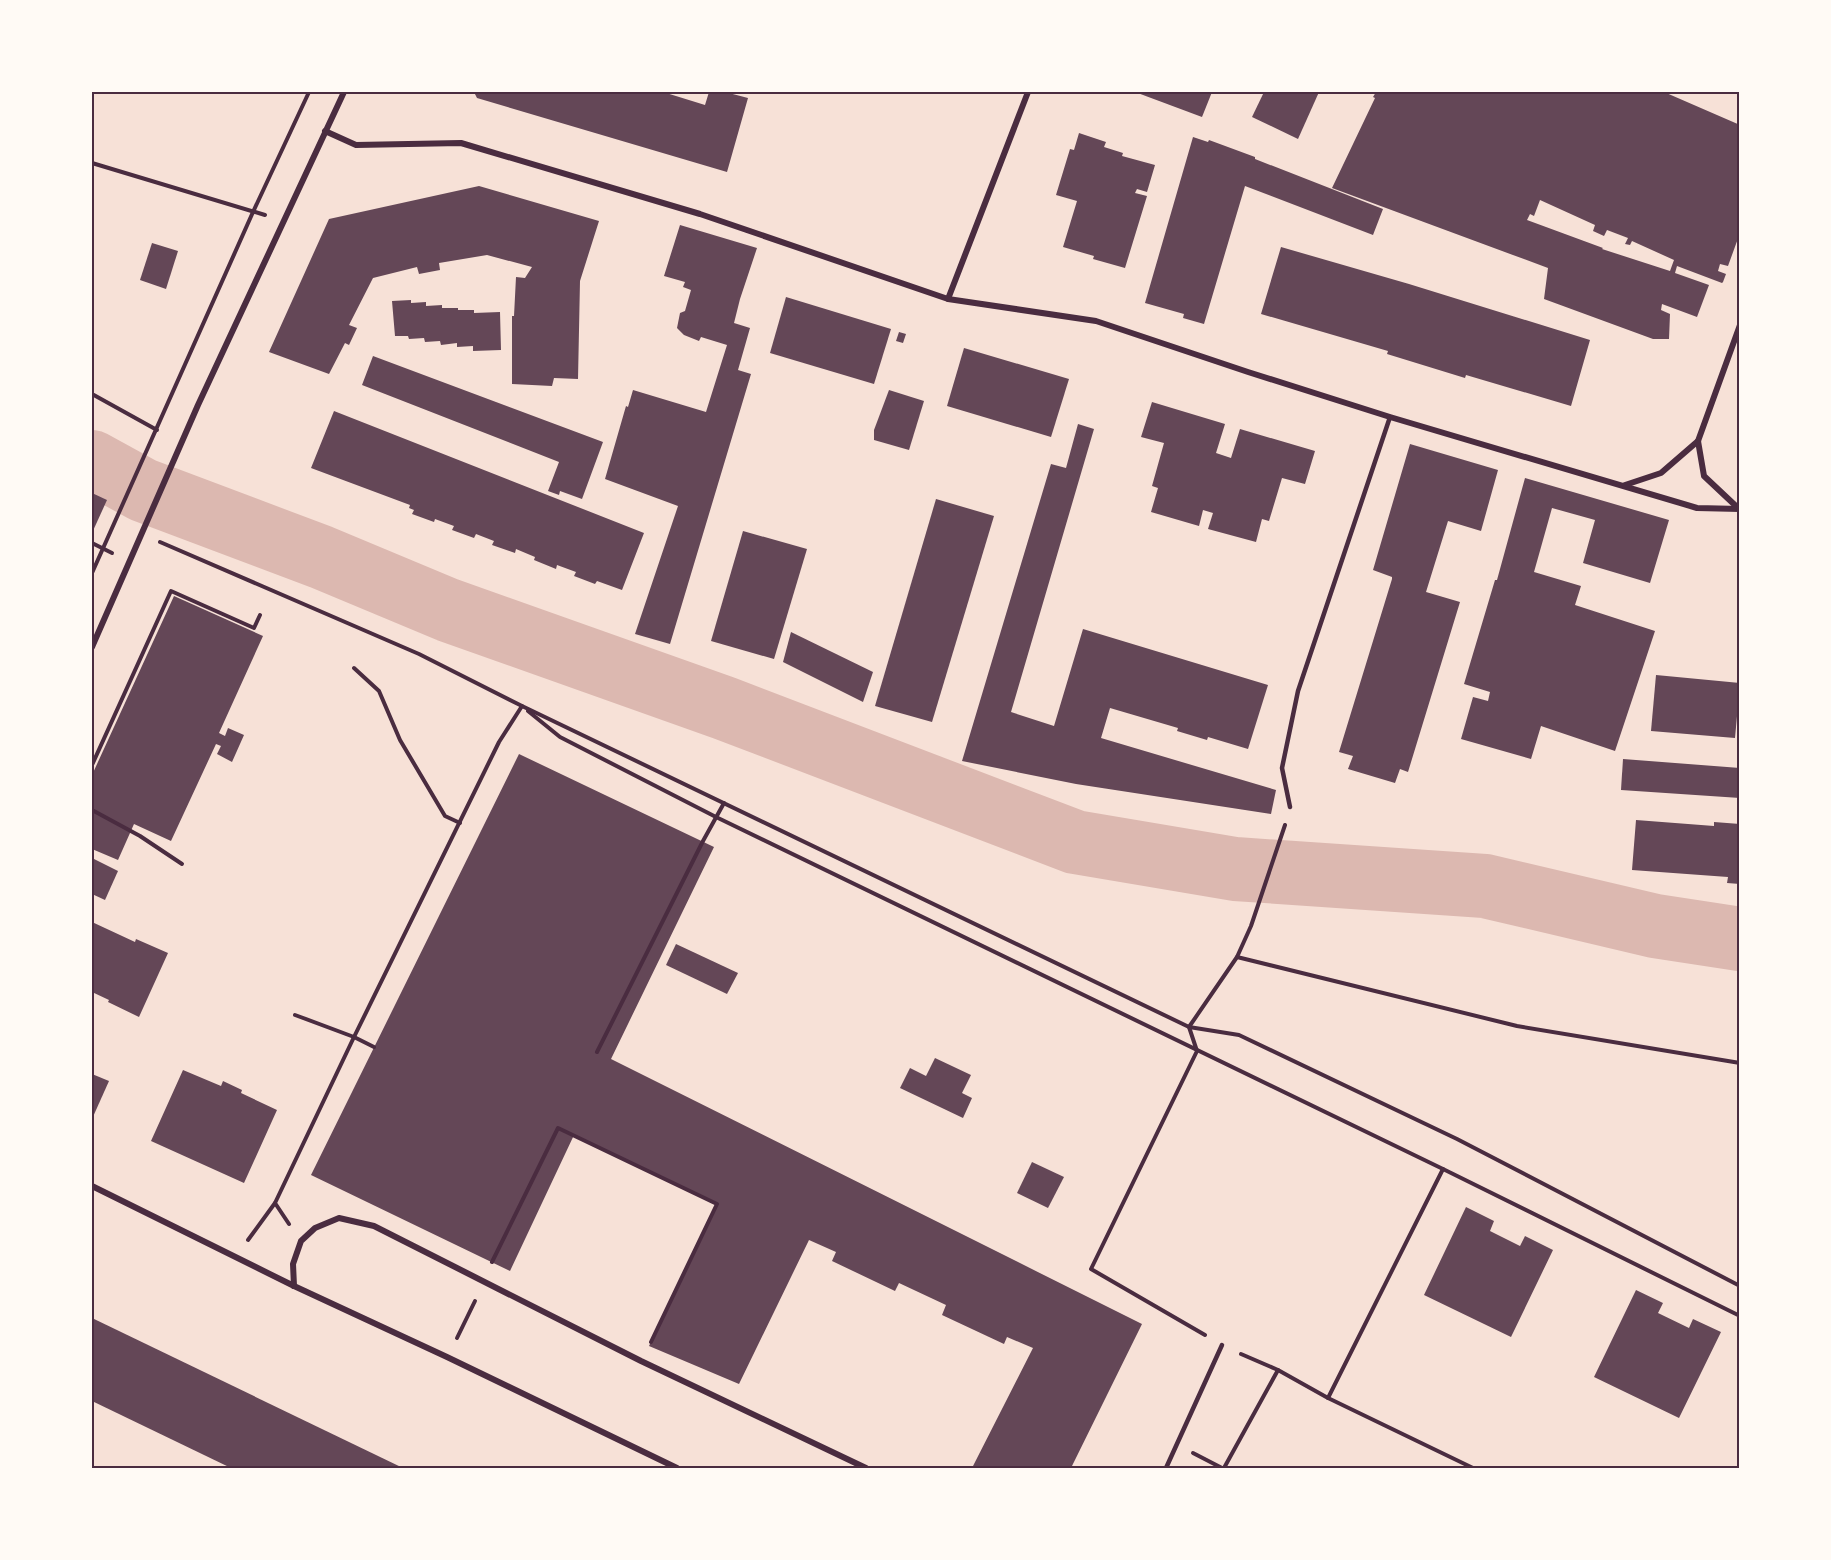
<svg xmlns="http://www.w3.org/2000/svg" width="1831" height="1560" font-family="'Noto Sans',sans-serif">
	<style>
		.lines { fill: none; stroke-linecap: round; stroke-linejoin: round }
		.river { stroke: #dcb8b0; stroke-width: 64 }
		.building { fill: #644757; fill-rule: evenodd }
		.path { stroke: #4a2c40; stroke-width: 4 }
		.service { stroke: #4a2c40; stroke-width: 4.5 }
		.minor { stroke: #4a2c40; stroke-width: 6 }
		.neatline { fill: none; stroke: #4a2c40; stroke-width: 2 }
	</style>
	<rect width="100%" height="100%" fill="#f7e1d7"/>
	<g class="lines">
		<!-- river -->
		<polyline class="river" points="92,462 143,490 321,557 448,610 724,708 1075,842 1235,869 1485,886 1655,926 1740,939"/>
	</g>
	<!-- building -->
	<g class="building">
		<polygon points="474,92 663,92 705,105 709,92 725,92 748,98 727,172 477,98"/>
		<polygon points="1135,92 1212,92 1202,117"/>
		<polygon points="1264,92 1319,92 1298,139 1252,117"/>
		<path d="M1376,92H1664L1740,125V233L1728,266L1720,264L1718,271L1726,274L1723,282L1722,283L1677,266L1675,273L1709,285L1697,317L1662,304L1661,310L1670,314L1669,339H1653L1544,299L1548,268L1332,188L1375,98L1373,97ZM1540,200L1595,225L1593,231L1604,236L1607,230L1628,238L1625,244L1630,245L1632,241L1674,260L1670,271L1602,249L1603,248L1527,220L1530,214L1534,216Z"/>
		<polygon points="1079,133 1106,142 1104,147 1123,153 1122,156 1155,165 1147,192 1137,189 1135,193 1147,196 1125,268 1093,259 1094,256 1063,247 1077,201 1056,195 1070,149 1074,150"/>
		<polygon points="1193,137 1208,142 1209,140 1255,157 1255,159 1383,209 1373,235 1245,186 1204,324 1183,318 1184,314 1145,303"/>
		<polygon points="479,186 599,221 580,281 578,379 554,378 552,386 512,384 512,316 514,316 516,277 525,278 532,267 487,255 439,263 440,270 419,274 417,267 373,278 349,325 357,328 349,345 345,343 329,374 269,352 329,219"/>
		<polygon points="680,225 757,248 740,299 734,323 750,328 738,370 751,374 670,644 635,634 678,506 605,479 626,406 628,407 633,390 706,412 727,345 701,337 699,341 684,335 677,328 680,313 685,311 691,290 683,287 685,282 664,276"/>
		<polygon points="152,243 178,251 166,289 140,280"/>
		<polygon points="1281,247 1409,284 1590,340 1571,406 1466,375 1465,378 1387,354 1388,351 1261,314"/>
		<polygon points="786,297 891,329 874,384 770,353"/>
		<polygon points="411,300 411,303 426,302 426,306 442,305 442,308 458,308 458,310 474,310 474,313 500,312 501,350 473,351 473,346 457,347 457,343 441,345 440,341 425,342 424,338 409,339 408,336 395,336 392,301"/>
		<polygon points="899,332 906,334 903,343 896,341"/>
		<polygon points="964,348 1069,379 1051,437 947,406"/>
		<polygon points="373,356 603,442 582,499 560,491 559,495 548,491 559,462 362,385"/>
		<polygon points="889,390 924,401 909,450 874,440 874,430"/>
		<polygon points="1152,402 1225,424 1216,453 1231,458 1240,429 1315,451 1305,484 1282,478 1269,521 1262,519 1256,542 1208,529 1213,513 1203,510 1199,526 1151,512 1158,488 1152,486 1164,443 1141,437"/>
		<polygon points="334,411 644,533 622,590 597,581 595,584 574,576 576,572 557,565 556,569 534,560 535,557 516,549 515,553 492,545 494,541 476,534 474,538 452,530 454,526 435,519 434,522 412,514 414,510 409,508 410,505 311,468"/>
		<polygon points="1078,424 1094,429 1011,712 1054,726 1083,629 1268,685 1248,749 1208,737 1207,740 1177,731 1178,728 1110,708 1101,738 1276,790 1271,814 1076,784 962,761 1051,464 1066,468"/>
		<polygon points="1410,444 1498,470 1481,531 1448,521 1426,592 1460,602 1408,772 1400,769 1395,783 1348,769 1353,756 1339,752 1392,579 1392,577 1373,570"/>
		<polygon points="1525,478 1669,520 1650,583 1583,563 1595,520 1552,508 1534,572 1581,586 1575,605 1655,631 1615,751 1541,726 1531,759 1461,739 1473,697 1488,701 1490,692 1464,684 1495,580 1497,580"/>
		<polygon points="92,493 107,500 92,533"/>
		<polygon points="936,499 994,516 932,722 875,706"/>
		<polygon points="743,531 807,549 774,659 711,641"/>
		<polygon points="174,596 263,636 219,733 225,736 228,728 244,735 232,762 217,754 221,746 216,744 171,841 134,824 118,860 92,849 92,775"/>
		<polygon points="791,632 873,672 863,702 783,662"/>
		<polygon points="1656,675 1740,683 1735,738 1651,731"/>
		<polygon points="519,754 714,847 611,1059 1142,1324 1071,1468 972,1468 1033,1348 1007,1337 1004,1344 942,1315 946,1305 899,1283 895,1291 832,1261 836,1252 809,1240 739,1384 649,1346 717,1204 574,1135 510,1271 311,1175"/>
		<polygon points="1623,759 1740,768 1740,798 1621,790"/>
		<polygon points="1636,820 1714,826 1714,822 1740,824 1740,884 1727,883 1728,877 1632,870"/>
		<polygon points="94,859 118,871 105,900 92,894 92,865"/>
		<polygon points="92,922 135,942 136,939 168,953 139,1017 108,1002 109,1000 92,992"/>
		<polygon points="676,944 738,973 727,994 666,965"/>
		<polygon points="935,1058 971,1075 962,1093 972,1098 963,1118 900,1088 910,1068 926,1076"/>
		<polygon points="183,1070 221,1086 223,1081 242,1090 241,1093 277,1110 244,1183 151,1141"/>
		<polygon points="92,1074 109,1081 92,1119"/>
		<polygon points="1032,1162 1064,1177 1048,1208 1017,1193"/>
		<polygon points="1466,1207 1494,1221 1490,1231 1520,1246 1525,1236 1553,1250 1511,1337 1424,1295"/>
		<polygon points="1636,1290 1663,1303 1658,1313 1689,1328 1693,1319 1721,1332 1679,1418 1594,1377"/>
		<polygon points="92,1318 403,1468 231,1468 92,1401"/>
	</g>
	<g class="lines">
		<!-- path -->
		<g class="path">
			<polyline points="92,163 265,215"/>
			<polyline points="92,394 157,430"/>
			<polyline points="160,542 419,654 522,706"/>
			<polyline points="92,543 112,553"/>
			<polyline points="92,573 253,212 309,92"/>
			<polyline points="354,668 379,691 400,740 445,816 460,823"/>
			<polyline points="528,711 560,737 716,817 1443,1169 1740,1316"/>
			<polyline points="92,765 171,591 254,628 260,615"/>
			<polyline points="92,810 140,836 182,864"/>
			<polyline points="1237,957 1517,1026 1740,1063"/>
			<polyline points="295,1015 354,1037 374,1047"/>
			<polyline points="597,1052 703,841 724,803"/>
			<polyline points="289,1224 275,1203 354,1037 499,742 522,706 1189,1027 1239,1035 1457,1139 1740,1286"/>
			<polyline points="248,1240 275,1203"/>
			<polyline points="492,1262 558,1128 717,1204 651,1342"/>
			<polyline points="1205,1335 1091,1269 1197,1051 1189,1027 1237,957 1251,926 1285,825"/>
			<polyline points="457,1338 475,1301"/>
			<polyline points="1241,1354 1278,1370 1328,1398 1473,1468"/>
			<polyline points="1328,1398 1443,1169"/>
			<polyline points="1193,1453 1222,1468"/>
			<polyline points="1224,1468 1278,1370"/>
		</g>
		<!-- service -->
		<g class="service">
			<polyline points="1290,807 1282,768 1298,691 1390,417"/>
			<polyline points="1166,1468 1222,1345"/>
		</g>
		<!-- minor -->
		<g class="minor">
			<polyline points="325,131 356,145 461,143 700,214 948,299 1096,321 1248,372 1390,417 1697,508 1740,509"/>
			<polyline points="948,299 1028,92"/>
			<polyline points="1625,485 1661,473 1698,441"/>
			<polyline points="1738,508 1704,476 1698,441 1740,325"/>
			<polyline points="92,647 198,405 344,92"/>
			<polyline points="92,1186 294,1286 447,1357 677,1468"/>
			<polyline points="294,1286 293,1264 301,1241 315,1228 339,1218 374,1226 641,1361 866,1468"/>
		</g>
	</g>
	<!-- border -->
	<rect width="1831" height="1560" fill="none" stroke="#fffaf5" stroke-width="186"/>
	<rect x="93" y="93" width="1645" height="1374" class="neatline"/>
</svg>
